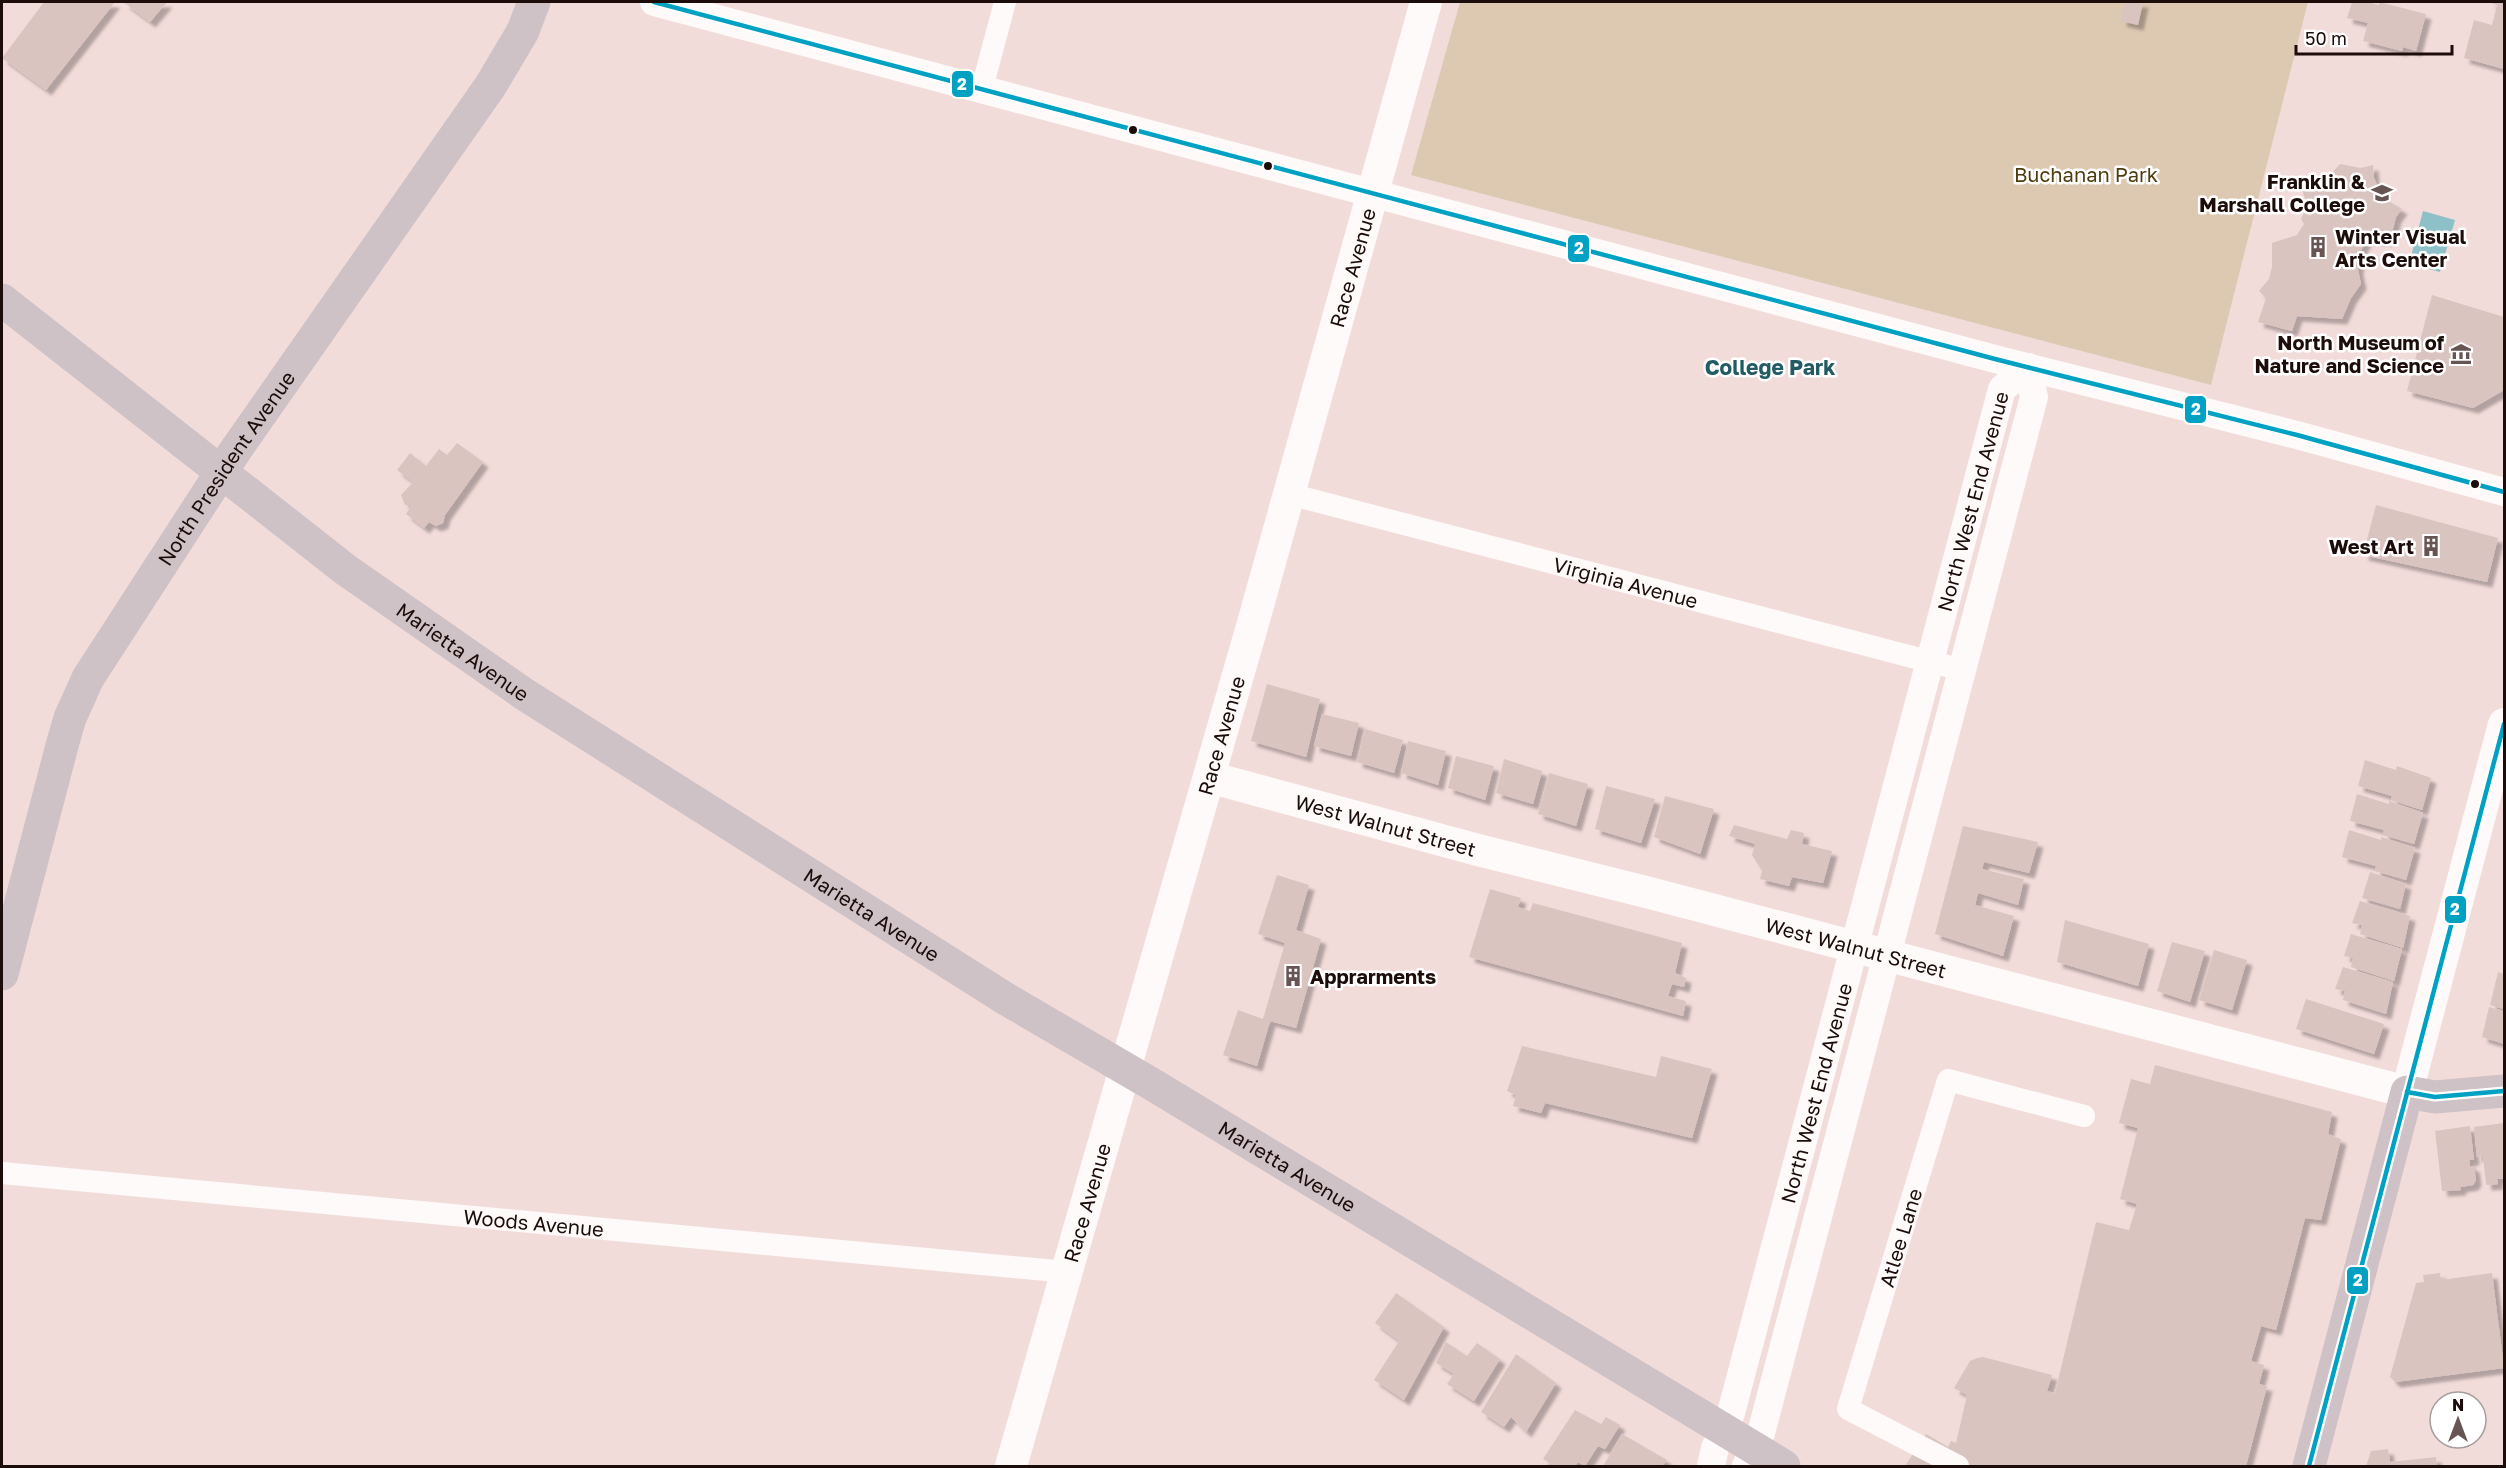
<svg xmlns="http://www.w3.org/2000/svg" width="2506" height="1468" font-family="'Golos Text',sans-serif">
	<style>
		.green { fill: #ddc9b2 }
		.water { fill: #8ec0c7 }
		.building { fill: #dac4c0; filter: url(#shadow) }
		.lines { fill: none; stroke-linecap: round; stroke-linejoin: round }
		.minor { stroke: #fdfaf9; stroke-width: 22 }
		.tertiary { stroke: #fdfaf9; stroke-width: 28 }
		.secondary { stroke: #fdfaf9; stroke-width: 32 }
		.primary { stroke: #cec2c7; stroke-width: 33 }
		.bus-1-casing { stroke: #fff; stroke-width: 9 }
		.bus-1 { stroke: #01a1c4; stroke-width: 4.5 }
		.bus-dot { fill: #1c0c0a; stroke: #fff; stroke-width: 2 }
		.labels { text-anchor: middle; dominant-baseline: central; stroke-width: 5; stroke-linejoin: round; paint-order: stroke }
		.park-label { font-size: 20px; fill: #4e3c0e; stroke: #fff }
		.poi-label { font-size: 20px; font-weight: bold; fill: #1c0c0a; stroke: #fff; text-anchor: end }
		.street-label { font-size: 20px; fill: #1c0c0a; stroke: #fff }
		.neighbourhood-label { font-size: 21px; font-weight: bold; fill: #225b63; stroke: #fff }
		.line-badge { stroke: #fff; stroke-width: 2 }
		.badge-label { font-size: 16px; text-anchor: middle; font-weight: bold; fill: #fff }
	</style>
	<defs>
		<filter id="shadow"><feDropShadow dx="5.5" dy="5.5" stdDeviation="1.5" flood-color="#0004"/></filter>
	</defs>
	<rect width="100%" height="100%" fill="#f2dcda"/>
	<!-- green -->
	<polygon class="green" points="1460,2 2308,2 2211,385 1411,175"/>
	<!-- water -->
	<polygon class="water" points="2423,211 2455,220 2440,272 2409,264"/>
	<!-- building -->
	<g class="building">
		<polygon points="44,2 115,2 46,90 2,58"/>
		<polygon points="123,2 167,2 150,22"/>
		<polygon points="2125,2 2143,2 2138,25 2121,21"/>
		<polygon points="2352,2 2367,2 2379,5 2379,2 2426,14 2416,51 2403,47 2402,51 2363,41 2368,23 2347,18"/>
		<polygon points="2488,2 2504,2 2504,69 2464,58 2474,20 2492,25 2497,5"/>
		<polygon points="2340,164 2361,168 2373,165 2374,178 2383,198 2402,209 2396,217 2390,240 2367,239 2364,244 2359,255 2358,270 2361,284 2351,298 2342,319 2297,316 2292,331 2258,322 2266,298 2259,291 2269,279 2272,267 2272,243 2297,235 2304,224 2301,219 2306,209 2306,202 2300,183 2307,183 2330,175"/>
		<polygon points="2432,295 2504,317 2504,390 2473,408 2407,391"/>
		<polygon points="457,443 483,462 445,515 443,523 436,526 429,522 424,528 406,514 411,506 405,505 401,495 413,482 397,470 410,453 426,466 439,449 447,455"/>
		<polygon points="2376,505 2498,538 2487,582 2363,555"/>
		<polygon points="1267,684 1320,699 1306,757 1251,741"/>
		<polygon points="1322,714 1359,723 1351,756 1314,746"/>
		<polygon points="1365,729 1403,740 1394,773 1357,762"/>
		<polygon points="1408,741 1446,751 1438,785 1401,773"/>
		<polygon points="1456,756 1494,766 1485,800 1448,788"/>
		<polygon points="1504,759 1542,771 1533,804 1496,793"/>
		<polygon points="2365,760 2396,770 2397,766 2431,778 2422,810 2391,800 2392,796 2358,786"/>
		<polygon points="1549,773 1588,784 1576,826 1538,814"/>
		<polygon points="1606,786 1655,799 1641,843 1595,829"/>
		<polygon points="2357,794 2389,804 2389,801 2423,813 2414,844 2383,835 2384,830 2350,821"/>
		<polygon points="1665,796 1714,809 1700,854 1654,837"/>
		<polygon points="1734,825 1787,839 1791,830 1804,833 1802,844 1832,851 1823,883 1792,877 1789,886 1760,879 1762,871 1752,855 1755,844 1729,836"/>
		<polygon points="1963,826 2038,842 2029,873 1984,862 1982,869 2024,879 2018,905 1978,893 1975,905 2014,916 2003,956 1935,934"/>
		<polygon points="2349,830 2381,840 2381,837 2415,848 2406,880 2375,871 2376,866 2342,857"/>
		<polygon points="2370,872 2406,884 2400,909 2362,898"/>
		<polygon points="1277,875 1309,885 1296,930 1321,939 1296,1028 1270,1021 1257,1066 1223,1055 1238,1010 1263,1019 1285,943 1258,934"/>
		<polygon points="1490,889 1521,898 1518,907 1530,911 1533,903 1682,943 1675,973 1686,978 1684,987 1672,984 1668,996 1686,1001 1683,1016 1469,957"/>
		<polygon points="2360,901 2410,916 2403,948 2360,934 2362,925 2352,923"/>
		<polygon points="2065,920 2149,944 2138,986 2057,962"/>
		<polygon points="2351,934 2402,949 2394,981 2351,967 2353,958 2344,956"/>
		<polygon points="2172,942 2205,951 2190,1002 2157,991"/>
		<polygon points="2214,950 2247,960 2232,1010 2199,1000"/>
		<polygon points="2343,967 2393,982 2386,1014 2343,1000 2345,991 2335,989"/>
		<polygon points="2498,972 2504,974 2504,1009 2490,1005"/>
		<polygon points="2306,999 2384,1024 2374,1054 2296,1029"/>
		<polygon points="2489,1007 2504,1011 2504,1044 2482,1037"/>
		<polygon points="1522,1046 1656,1077 1661,1056 1712,1069 1692,1138 1545,1103 1541,1113 1513,1106 1516,1095 1507,1091"/>
		<polygon points="2155,1065 2332,1112 2328,1134 2341,1139 2321,1220 2305,1218 2276,1330 2261,1326 2251,1361 2264,1365 2259,1384 2267,1386 2246,1466 1905,1466 1926,1434 1948,1447 1951,1441 1956,1443 1967,1395 1954,1388 1970,1361 1977,1358 1983,1357 2052,1375 2047,1391 2055,1393 2096,1222 2129,1230 2137,1204 2120,1199 2138,1128 2119,1123 2131,1079 2150,1084"/>
		<polygon points="2504,1123 2504,1179 2497,1179 2498,1184 2486,1185 2483,1156 2477,1157 2474,1127"/>
		<polygon points="2470,1126 2474,1160 2469,1160 2470,1166 2474,1166 2476,1180 2473,1185 2460,1187 2461,1190 2442,1191 2435,1131"/>
		<polygon points="2440,1273 2441,1280 2492,1273 2504,1368 2395,1382 2390,1377 2416,1283 2424,1282 2423,1275"/>
		<polygon points="1396,1293 1444,1327 1404,1400 1374,1380 1399,1341 1375,1323"/>
		<polygon points="1446,1342 1467,1356 1477,1343 1500,1359 1474,1401 1447,1384 1454,1374 1436,1363"/>
		<polygon points="1516,1354 1556,1383 1526,1432 1511,1417 1504,1427 1481,1412"/>
		<polygon points="1575,1410 1601,1424 1606,1417 1620,1425 1605,1449 1598,1446 1585,1466 1578,1462 1575,1466 1554,1466 1543,1459"/>
		<polygon points="1622,1434 1667,1460 1662,1466 1603,1466"/>
		<polygon points="2388,1449 2390,1462 2436,1457 2437,1466 2366,1466 2371,1451"/>
	</g>
	<g class="lines">
		<!-- minor -->
		<g class="minor">
			<polyline points="982,88 1005,2"/>
			<path id="s1" d="M1289,494L1962,670"/>
			<path id="s2" d="M2,1173L1067,1272"/>
			<path id="s3" d="M1958,1466L1848,1409L1948,1080L2084,1116"/>
		</g>
		<!-- tertiary -->
		<g class="tertiary">
			<polyline points="654,2 1995,359 2297,435 2504,492"/>
			<path id="s4" d="M1711,1466L1715,1448L1731,1413L2002,389L2028,367"/>
			<polyline points="1746,1466 1761,1433 2034,397 2028,367"/>
		</g>
		<!-- secondary -->
		<g class="secondary">
			<path id="s5" d="M1209,777L1478,850L1650,893L2407,1092L2504,724"/>
			<path id="s6" d="M1011,1466L1255,616L1426,2"/>
		</g>
		<!-- primary -->
		<g class="primary">
			<path id="s7" d="M2,300L346,570L524,694L1006,999L1150,1083L1784,1466"/>
			<path id="s8" d="M2,974L63,742L70,718L88,678L235,451L491,85L523,31L534,2"/>
			<polyline points="2309,1466 2407,1092 2435,1097 2504,1091"/>
		</g>
		<defs>
			<g id="bus-1">
				<polyline points="654,2 1995,359 2297,435 2504,492"/>
				<polyline points="2407,1092 2435,1097 2504,1091"/>
				<polyline points="2309,1466 2504,724"/>
			</g>
		</defs>
		<!-- bus-1 casing -->
		<use href="#bus-1" class="bus-1-casing"/>
		<!-- bus-1 -->
		<use href="#bus-1" class="bus-1"/>
	</g>
	<!-- icons -->
	<defs>
		<symbol id="university-bare" viewBox="-9 -9 18 18"><path d="M0-5L7-2L0 1L-7-2ZM-4 1L0 2.5L4 1V4Q0 6-4 4Z" fill="#675553" stroke="#fff" stroke-width="2.5" paint-order="stroke"/></symbol>
		<symbol id="building-bare" viewBox="-9 -9 18 18"><path d="M-4-6H4V6H1V3H-1V6H-4ZM-2.5-4.3h1.7v1.8h-1.7ZM.8-4.3h1.7v1.8H.8ZM-2.5-1h1.7V.8h-1.7ZM.8-1h1.7V.8H.8Z" fill="#675553" stroke="#fff" stroke-width="2.5" paint-order="stroke"/></symbol>
		<symbol id="museum-bare" viewBox="-9 -9 18 18"><path d="M0-6L6-3V-2H-6V-3ZM-5-1h2V3h-2ZM-1-1h2V3h-2ZM3-1h2V3H3ZM-6 4H6V6H-6Z" fill="#675553" stroke="#fff" stroke-width="2.5" paint-order="stroke"/></symbol>
	</defs>
	<g fill-rule="evenodd">
		<use href="#university-bare" x="2367" y="178" width="30" height="30"/>
		<use href="#building-bare" x="2303" y="232" width="30" height="30"/>
		<use href="#museum-bare" x="2446" y="339" width="30" height="30"/>
		<use href="#building-bare" x="2416" y="531" width="30" height="30"/>
		<use href="#building-bare" x="1278" y="961" width="30" height="30"/>
	</g>
	<!-- markers -->
	<g class="bus-dot">
		<circle cx="1133" cy="130" r="5"/>
		<circle cx="1268" cy="166" r="5"/>
		<circle cx="2475" cy="484" r="5"/>
	</g>
	<g class="labels">
		<!-- park labels -->
		<g class="park-label">
			<text x="2086" y="174">Buchanan Park</text>
		</g>
		<!-- poi labels -->
		<g class="poi-label">
			<text x="2365" y="181">Franklin &amp;<tspan x="2365" dy="23">Marshall College</tspan></text>
			<text x="2335" y="236" text-anchor="start">Winter Visual<tspan x="2335" dy="23">Arts Center</tspan></text>
			<text x="2444" y="342">North Museum of<tspan x="2444" dy="23">Nature and Science</tspan></text>
			<text x="2414" y="546">West Art</text>
			<text x="1310" y="976" text-anchor="start">Apprarments</text>
		</g>
		<!-- street labels -->
		<g class="street-label">
			<text stroke="none"><textPath href="#s6" startOffset="1246">Race Avenue</textPath></text>
			<text stroke="none"><textPath href="#s8" startOffset="560">North President Avenue</textPath></text>
			<text stroke="none"><textPath href="#s4" startOffset="1000">North West End Avenue</textPath></text>
			<text stroke="none"><textPath href="#s1" startOffset="348">Virginia Avenue</textPath></text>
			<text stroke="none"><textPath href="#s7" startOffset="580">Marietta Avenue</textPath></text>
			<text stroke="none"><textPath href="#s6" startOffset="760">Race Avenue</textPath></text>
			<text stroke="none"><textPath href="#s5" startOffset="183">West Walnut Street</textPath></text>
			<text stroke="none"><textPath href="#s7" startOffset="1066">Marietta Avenue</textPath></text>
			<text stroke="none"><textPath href="#s5" startOffset="669">West Walnut Street</textPath></text>
			<text stroke="none"><textPath href="#s4" startOffset="388">North West End Avenue</textPath></text>
			<text stroke="none"><textPath href="#s7" startOffset="1552">Marietta Avenue</textPath></text>
			<text stroke="none"><textPath href="#s6" startOffset="274">Race Avenue</textPath></text>
			<text stroke="none"><textPath href="#s2" startOffset="534">Woods Avenue</textPath></text>
			<text stroke="none"><textPath href="#s3" startOffset="303">Atlee Lane</textPath></text>
		</g>
		<!-- neighbourhood labels -->
		<g class="neighbourhood-label">
			<text x="1770" y="367">College Park</text>
		</g>
	</g>
	<g class="line-badge">
		<rect x="951" y="70" width="23" height="28" rx="6" fill="#01a1c4"/>
		<rect x="1567" y="234" width="23" height="29" rx="6" fill="#01a1c4"/>
		<rect x="2184" y="395" width="23" height="29" rx="6" fill="#01a1c4"/>
		<rect x="2444" y="895" width="23" height="29" rx="6" fill="#01a1c4"/>
		<rect x="2346" y="1266" width="23" height="29" rx="6" fill="#01a1c4"/>
	</g>
	<g class="badge-label">
		<text x="962" y="90">2</text>
		<text x="1579" y="254">2</text>
		<text x="2196" y="415">2</text>
		<text x="2455" y="915">2</text>
		<text x="2358" y="1286">2</text>
	</g>
	<!-- border -->
	<rect width="2506" height="1468" fill="none" stroke="#1c0c0a" stroke-width="6"/>
	<!-- north arrow -->
	<g transform="translate(2458 1420)"><circle r="28" fill="#ffffff" stroke="#a49e9d" stroke-width="1.5"/>
	<path d="M0-4.5L10 22L0 15L-10 22Z" fill="#675553"/>
	<text y="-9" font-size="16" font-weight="bold" text-anchor="middle" fill="#1c0c0a">N</text>
	</g>
	<!-- scale -->
	<path d="M2296 45v9h156v-9" fill="none" stroke="#1c0c0a" stroke-width="3"/>
	<text x="2305" y="45" font-size="18" fill="#1c0c0a" stroke="#ffffff" stroke-width="4.5" paint-order="stroke">50 m</text>
</svg>
